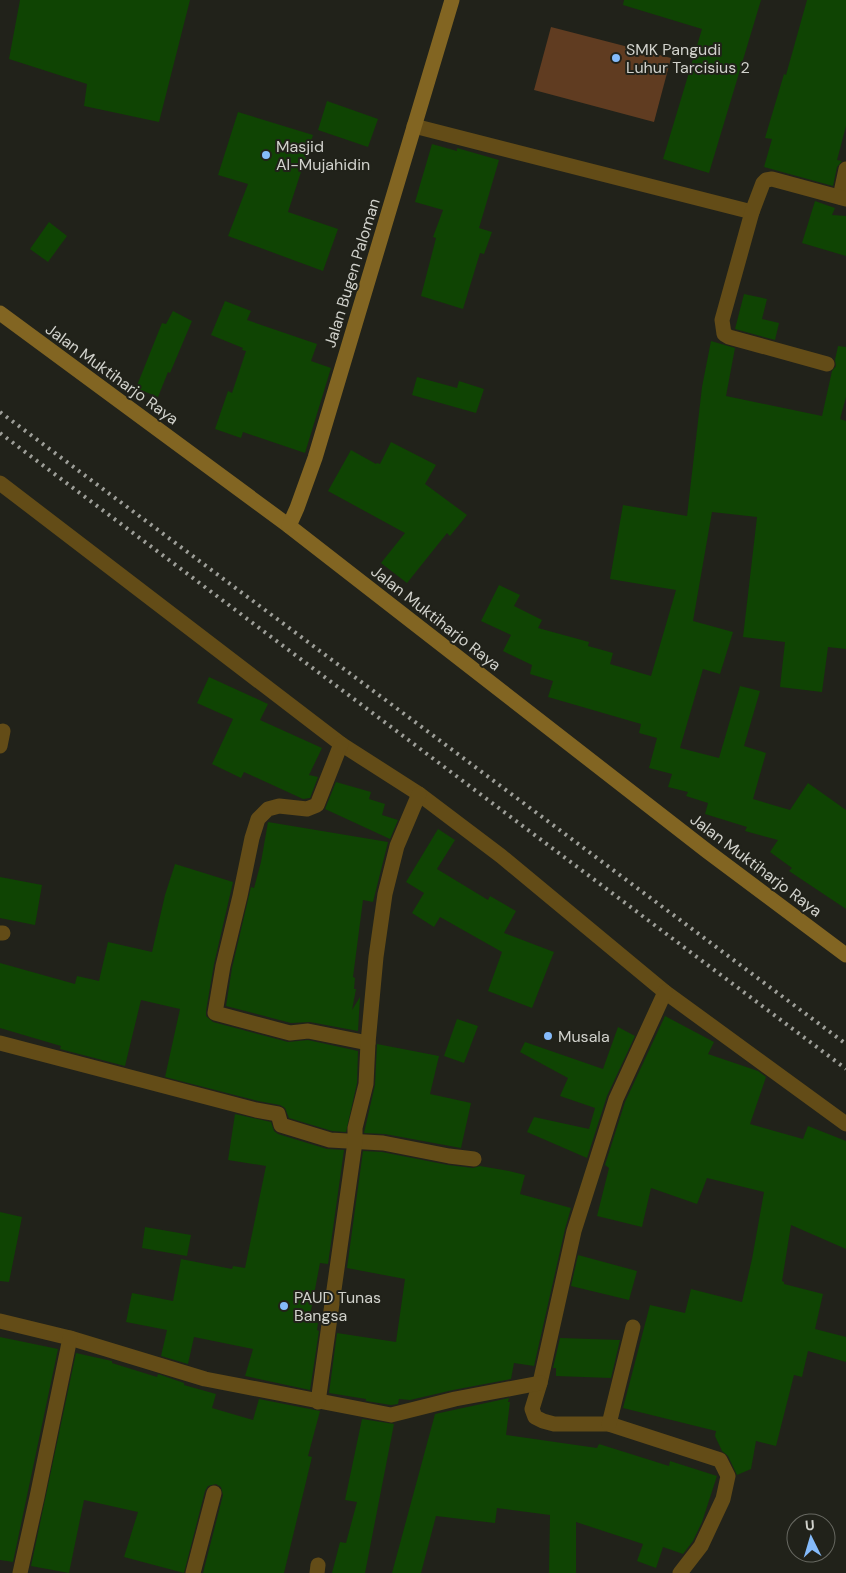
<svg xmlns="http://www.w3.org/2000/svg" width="846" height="1573" font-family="'DM Sans',sans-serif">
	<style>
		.green { fill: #603c21 }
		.building { fill: #0f4403 }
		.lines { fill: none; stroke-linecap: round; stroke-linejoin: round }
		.street { stroke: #634c17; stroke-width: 15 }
		.secondary { stroke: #826522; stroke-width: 15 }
		.rail { stroke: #9e9f99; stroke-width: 4; stroke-dasharray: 2.5 5; stroke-linecap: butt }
		.poi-dot { fill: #85bbfb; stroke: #21221a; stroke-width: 2 }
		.labels { text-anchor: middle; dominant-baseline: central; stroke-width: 4; stroke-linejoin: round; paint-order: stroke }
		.poi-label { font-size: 16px; fill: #d1d2cc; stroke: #21221a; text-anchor: start }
		.street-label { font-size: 16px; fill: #d1d2cc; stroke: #21221a }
	</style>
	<rect width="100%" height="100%" fill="#21221a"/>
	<!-- green -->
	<polygon class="green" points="551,27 671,58 654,122 534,90"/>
	<!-- building -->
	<g class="building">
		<polygon points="20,0 190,0 159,122 84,106 87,84 9,59"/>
		<polygon points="624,0 761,0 709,173 663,159 702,29 623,5"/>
		<polygon points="807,0 846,0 846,126 837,160 842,161 837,167 833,186 764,167 772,139 765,138 784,74 786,75"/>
		<polygon points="327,101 378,119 368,147 318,130"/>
		<polygon points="238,112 313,135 288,212 338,229 323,271 228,236 248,184 218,175"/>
		<polygon points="432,144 457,151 457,148 499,160 479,228 492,232 484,254 480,253 463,309 421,296 436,238 433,237 443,210 415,202"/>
		<polygon points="815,201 835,208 832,215 846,216 846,256 802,243"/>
		<polygon points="49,222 67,236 48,262 30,249"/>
		<polygon points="744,294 767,299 762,319 779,323 775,340 735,329"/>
		<polygon points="225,301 251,311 247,320 317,344 311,361 331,368 305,453 243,432 241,438 215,429 228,391 232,393 246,351 242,350 243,348 211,335"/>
		<polygon points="173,311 192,321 170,373 168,372 158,397 136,388 162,323 166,324"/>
		<polygon points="711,341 735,348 726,396 822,416 832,371 836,366 835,360 838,346 846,347 846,397 840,419 846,421 846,649 828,647 822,692 780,687 785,642 743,637 757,517 712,512 693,621 733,632 720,674 703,669 680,748 719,758 740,686 760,691 744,746 766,753 753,799 790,810 808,783 846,810 846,909 789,871 792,868 770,852 778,840 745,831 747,827 705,814 708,803 686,796 688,792 668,787 672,774 649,768 657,738 639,733 641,724 548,697 553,681 530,674 532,665 503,651 511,635 481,621 499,585 520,595 514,606 542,620 538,628 589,642 588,646 613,653 610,664 651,676 676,590 610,579 623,505 687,516 702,387"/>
		<polygon points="417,377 457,388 459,381 484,389 476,413 412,395"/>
		<polygon points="391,442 436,465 425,484 467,515 450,536 447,533 407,583 381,563 405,533 328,491 351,450 376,464 377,463 380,464"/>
		<polygon points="209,677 268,704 260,720 322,748 309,775 318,777 310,798 303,799 244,772 241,778 212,764 233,719 197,703"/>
		<polygon points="336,782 371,792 369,799 385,804 382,815 398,820 390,839 325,809"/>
		<polygon points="268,822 388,842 373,902 363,900 353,977 355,978 354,989 356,989 352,1010 360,997 358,1031 310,1022 291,1023 226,1006 232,968 251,887 254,888 261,862"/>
		<polygon points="438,829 455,840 437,869 488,900 490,896 516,911 504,933 554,952 532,1008 488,991 502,952 440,917 434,927 412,913 424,893 406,882"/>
		<polygon points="175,864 233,882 214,964 206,1011 206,1016 213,1022 288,1042 308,1040 358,1051 357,1083 346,1132 332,1131 289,1118 285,1108 280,1105 258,1101 165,1077 180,1009 141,1000 125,1066 60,1049 61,1046 0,1028 0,963 75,984 77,976 99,981 108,942 152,952 165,895"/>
		<polygon points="0,877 42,885 35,925 0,918"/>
		<polygon points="665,1016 714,1042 708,1054 758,1071 766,1077 750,1124 803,1139 808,1126 846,1141 846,1249 791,1225 782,1281 784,1282 784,1284 823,1294 815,1329 846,1337 846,1362 808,1351 802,1377 794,1375 776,1446 756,1441 751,1469 737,1475 728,1456 722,1451 715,1436 716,1431 623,1408 650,1305 685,1313 691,1289 742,1302 752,1259 764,1192 707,1178 697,1204 651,1188 642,1227 597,1216 609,1168 605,1165 625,1102"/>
		<polygon points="457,1019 478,1026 464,1063 444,1056"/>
		<polygon points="618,1027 635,1036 607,1096 587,1158 527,1132 534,1117 589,1129 595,1108 560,1096 568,1078 520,1052 525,1042 603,1069"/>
		<polygon points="377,1044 439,1056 430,1094 471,1103 461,1148 385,1134 364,1133 375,1085"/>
		<polygon points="235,1114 271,1122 274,1131 278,1134 327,1149 344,1150 328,1264 320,1263 309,1321 318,1323 317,1330 319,1331 310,1390 245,1376 253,1349 194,1337 188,1364 161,1356 167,1330 126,1322 132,1293 173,1301 181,1259 232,1269 233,1266 245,1268 266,1166 228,1160"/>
		<polygon points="363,1151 382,1152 448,1165 473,1168 480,1166 509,1171 525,1175 520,1194 571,1208 565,1229 534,1366 514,1363 511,1379 453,1390 410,1400 399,1399 398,1404 391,1405 366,1401 366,1399 329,1393 337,1333 396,1342 405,1279 347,1268"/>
		<polygon points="0,1212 22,1217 9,1282 0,1281"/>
		<polygon points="145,1227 191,1235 187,1256 142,1248"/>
		<polygon points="578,1255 637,1271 629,1300 571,1286"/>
		<polygon points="0,1337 58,1349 13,1562 0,1560"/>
		<polygon points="560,1338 620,1340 611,1378 556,1376 556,1368 553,1368"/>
		<polygon points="76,1353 112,1361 112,1363 157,1377 158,1374 184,1383 184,1385 216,1394 212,1408 253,1420 259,1399 320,1411 308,1456 312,1457 284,1573 203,1573 223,1495 221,1487 216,1484 208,1486 205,1491 184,1573 124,1557 138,1512 84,1500 69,1573 31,1566"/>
		<polygon points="509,1398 508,1402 510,1402 506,1435 597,1448 599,1444 669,1466 670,1461 717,1476 702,1522 693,1541 683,1554 663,1547 656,1568 637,1561 643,1544 576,1522 576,1573 549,1573 550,1515 497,1508 495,1523 436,1516 421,1573 392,1573 435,1414"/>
		<polygon points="362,1419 394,1424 365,1573 332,1573 340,1542 346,1543 357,1502 345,1500"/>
	</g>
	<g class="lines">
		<!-- street -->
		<g class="street">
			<polyline points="414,126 752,212"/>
			<polyline points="840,197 846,169"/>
			<polyline points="827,364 729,337 724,334 722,320 752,212 763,183 766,180 772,179 846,199"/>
			<polyline points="0,483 341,744 419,794 501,856 665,992 846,1124"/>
			<polyline points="341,744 317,805 307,809 279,806 268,809 258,819 252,838 240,896 223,966 215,1013 290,1033 308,1031 368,1043"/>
			<polyline points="0,746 3,731"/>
			<polyline points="0,933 3,933"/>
			<polyline points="665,992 616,1099 574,1231 540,1383 532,1409 535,1417 543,1421 554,1424 609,1424 720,1460 728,1476 723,1499 701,1546 680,1573"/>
			<polyline points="0,1043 256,1110 278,1114 281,1125 330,1140 383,1143 449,1156 474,1159"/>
			<polyline points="0,1321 70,1338 205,1379 391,1415 455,1399 540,1383"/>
			<polyline points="318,1402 355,1142 355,1128 366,1084 368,1043 376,957 385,894 397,846 419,794"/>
			<polyline points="609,1424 633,1327"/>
			<polyline points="20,1573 37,1497 70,1338"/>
			<polyline points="193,1573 214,1493"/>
			<polyline points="317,1573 318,1565"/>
		</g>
		<!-- secondary -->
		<g class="secondary">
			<polyline points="0,313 289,526 707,851 846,955"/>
			<polyline points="289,526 297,508 315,458 452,0"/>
		</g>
		<!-- rail -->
		<g class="rail">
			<polyline points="0,412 846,1044"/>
			<polyline points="0,433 846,1069"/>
		</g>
	</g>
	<!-- markers -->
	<g class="poi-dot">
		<circle cx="616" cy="58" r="5"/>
		<circle cx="266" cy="155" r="5"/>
		<circle cx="548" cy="1036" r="5"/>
		<circle cx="284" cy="1306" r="5"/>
	</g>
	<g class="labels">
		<!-- poi labels -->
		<g class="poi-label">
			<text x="626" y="49">SMK Pangudi<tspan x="626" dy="18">Luhur Tarcisius 2</tspan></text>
			<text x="276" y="146">Masjid<tspan x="276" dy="18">Al-Mujahidin</tspan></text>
			<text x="558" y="1036">Musala</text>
			<text x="294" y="1297">PAUD Tunas<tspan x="294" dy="18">Bangsa</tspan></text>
		</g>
		<!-- street labels -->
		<g class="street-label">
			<text transform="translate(352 273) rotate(-73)">Jalan Bugen Paloman</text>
			<text transform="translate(112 374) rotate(36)">Jalan Muktiharjo Raya</text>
			<text transform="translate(436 618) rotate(38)">Jalan Muktiharjo Raya</text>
			<text transform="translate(756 865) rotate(37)">Jalan Muktiharjo Raya</text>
		</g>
	</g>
	<!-- north arrow -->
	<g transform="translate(811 1538) rotate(355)"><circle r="24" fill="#21221a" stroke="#676861"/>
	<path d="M0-4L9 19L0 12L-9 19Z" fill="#85bbfb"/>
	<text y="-8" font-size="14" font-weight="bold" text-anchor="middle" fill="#d1d2cc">U</text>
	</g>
</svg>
